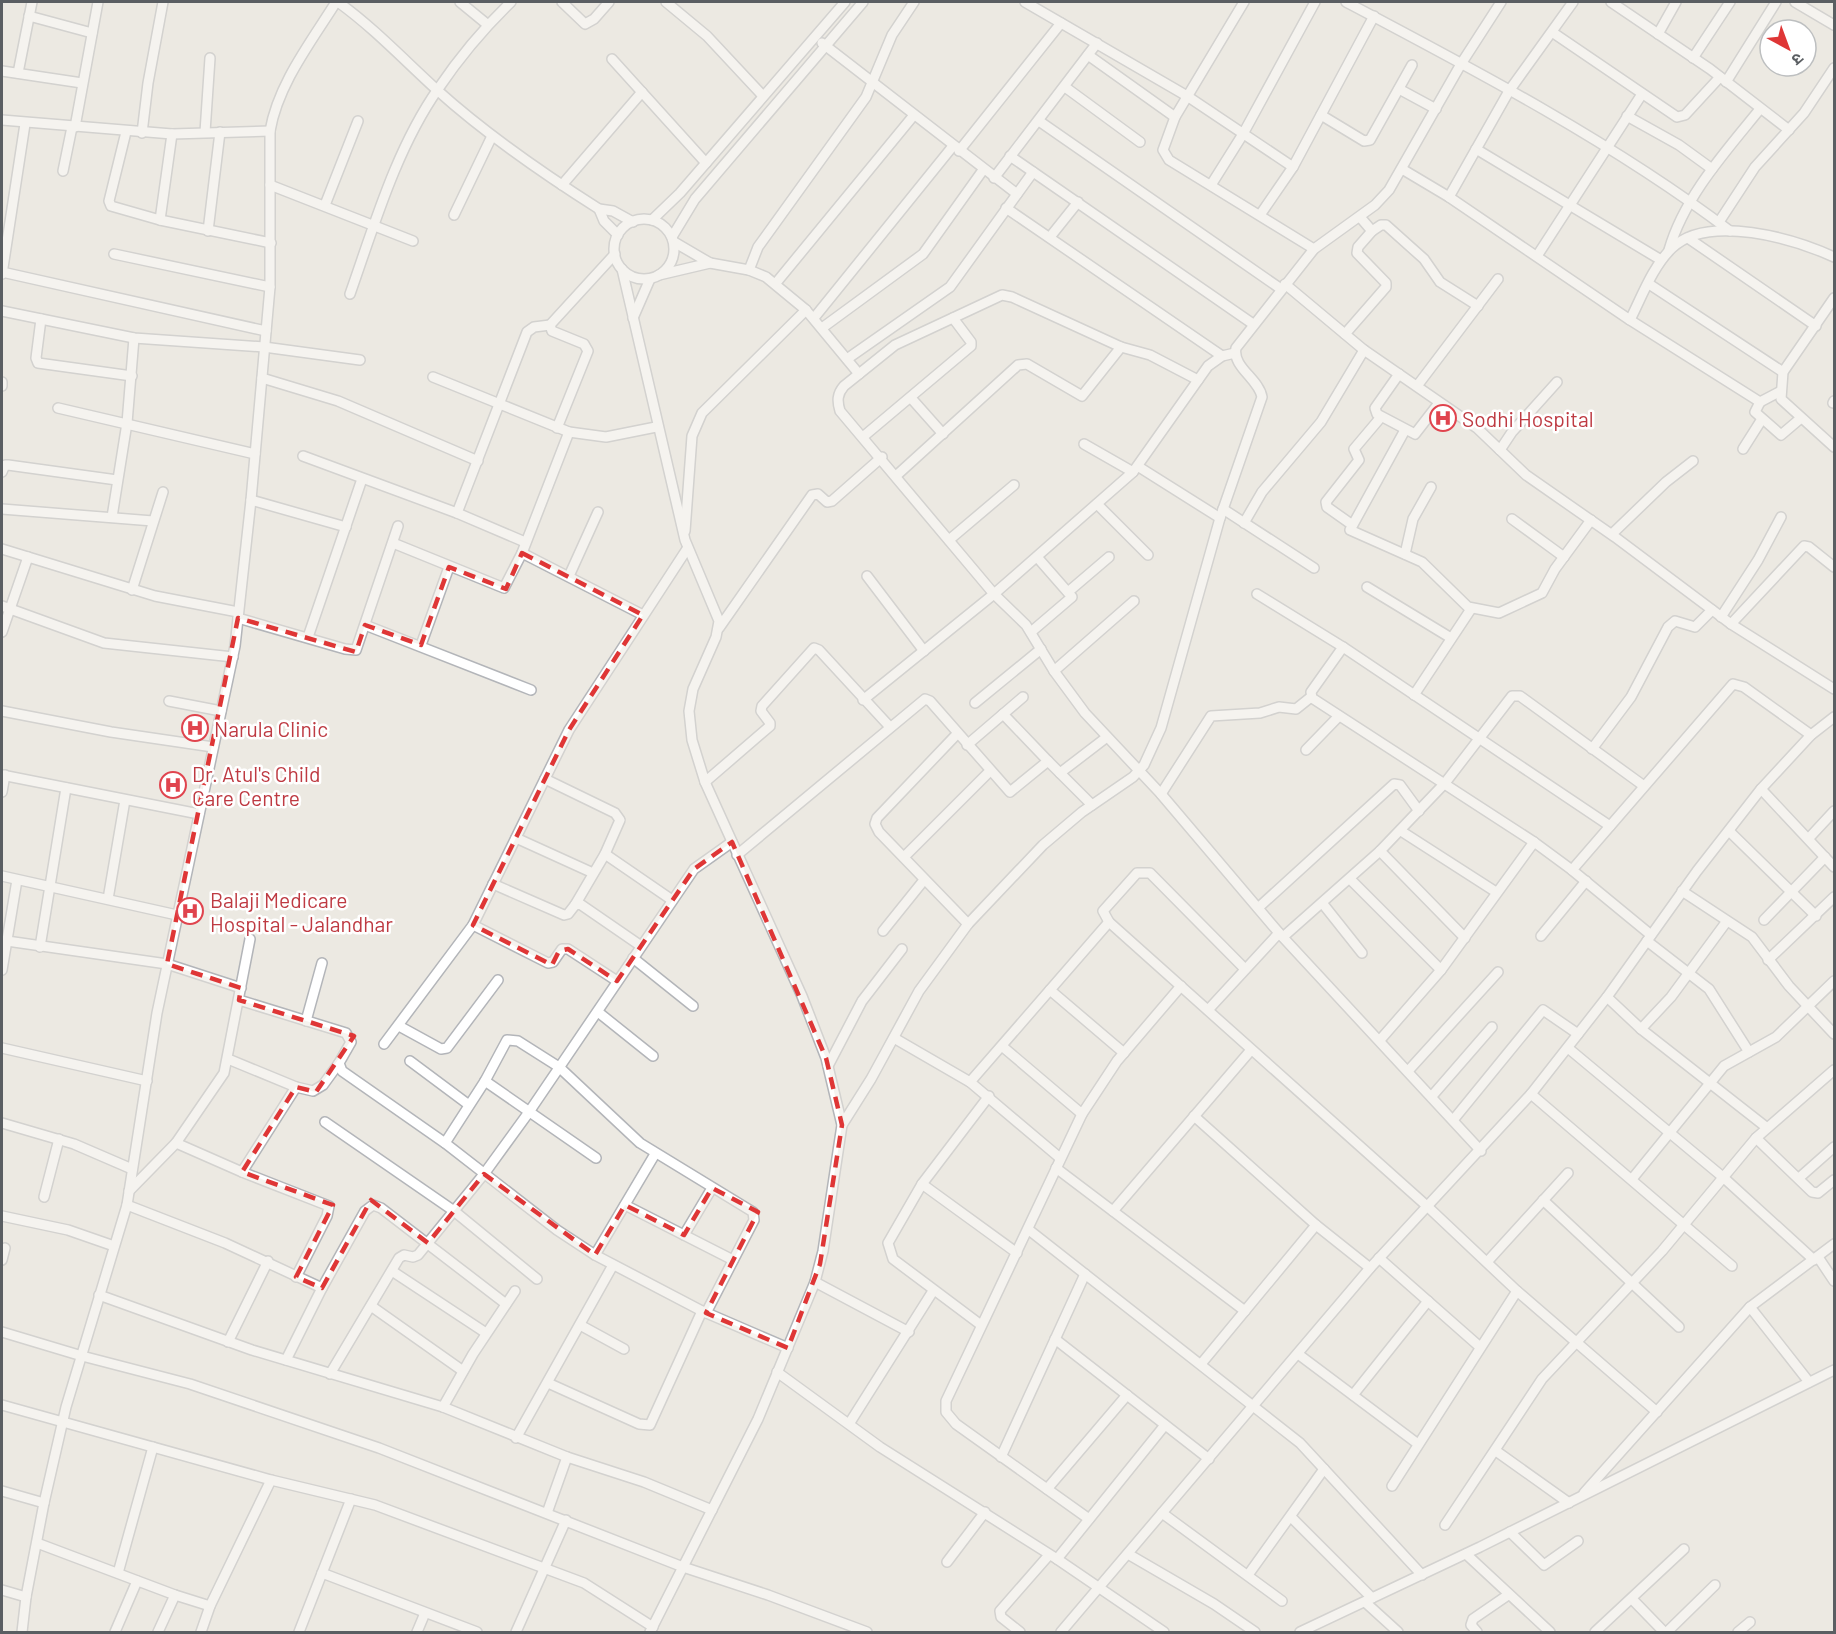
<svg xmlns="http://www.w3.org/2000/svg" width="1836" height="1634" font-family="Barlow,'Noto Sans Devanagari',sans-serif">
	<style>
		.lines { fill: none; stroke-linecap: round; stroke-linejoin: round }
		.minor-casing { stroke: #b3b5b9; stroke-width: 12 }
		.minor { stroke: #fff; stroke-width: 9 }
		.marked { fill: none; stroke: #df3636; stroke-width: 4.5; stroke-dasharray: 12 8; stroke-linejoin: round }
		.labels { text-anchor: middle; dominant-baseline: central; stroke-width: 5; stroke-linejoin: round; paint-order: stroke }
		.health-label { font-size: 21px; fill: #be3a42; stroke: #fff; text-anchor: start }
	</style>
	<rect width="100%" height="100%" fill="#ece9e2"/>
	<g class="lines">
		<defs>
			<g id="minor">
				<path d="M338,2C374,28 404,60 437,90C487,135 542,173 599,209L613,211L633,222"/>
				<polyline points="460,2 488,25"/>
				<polyline points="562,2 585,24 594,19 609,2"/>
				<polyline points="666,2 707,36 763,96"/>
				<polyline points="1025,2 1187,96 1293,167"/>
				<polyline points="1244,2 1175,117 1163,150 1169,160 1314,249"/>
				<path d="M1346,2C1475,70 1614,143 1730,231"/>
				<polyline points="1611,2 1710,69 1789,130"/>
				<polyline points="1795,2 1834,25"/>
				<polyline points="29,16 92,33"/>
				<polyline points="1552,32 1677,117 1685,115 1720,77"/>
				<polyline points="1658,34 1676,2"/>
				<polyline points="822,43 1017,194"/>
				<polyline points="1088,55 1175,117"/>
				<polyline points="1693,58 1730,2"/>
				<polyline points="612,59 706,163"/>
				<polyline points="2,71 82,83"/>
				<polyline points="18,73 32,2"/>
				<polyline points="1726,82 1776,2"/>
				<polyline points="1065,87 1140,142"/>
				<polyline points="1399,89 1436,109"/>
				<polyline points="1321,115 1364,141 1370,140 1412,65"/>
				<polyline points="1627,116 1679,145 1712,169"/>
				<polyline points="2,120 172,134 270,131"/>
				<polyline points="1039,121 1281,289"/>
				<polyline points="75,127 98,2"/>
				<polyline points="126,132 109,201 111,206 160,220 271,243"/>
				<polyline points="205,132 210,58"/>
				<polyline points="142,133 148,83 163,2"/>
				<polyline points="1476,149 1661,260"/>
				<polyline points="959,151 1061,23"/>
				<polyline points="1010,156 1253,324"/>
				<polyline points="1402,169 1449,197 1630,320 1760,402 1755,412 1781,435 1801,418"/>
				<polyline points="63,171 72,127"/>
				<polyline points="994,178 1097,43"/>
				<polyline points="270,185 413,241"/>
				<polyline points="562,185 642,92"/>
				<polyline points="1211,185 1243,134 1315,2"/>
				<polyline points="1449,197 1509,91 1573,2"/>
				<polyline points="325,205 358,121"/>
				<polyline points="1006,208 1222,356"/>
				<polyline points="599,209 604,221 618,235"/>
				<polyline points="454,215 492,136"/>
				<polyline points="1260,215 1293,167 1374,16"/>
				<polyline points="1360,217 1372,231 1381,225 1386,225 1424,259 1440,282 1478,306"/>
				<circle cx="644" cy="249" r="30"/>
				<polyline points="160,220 172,134"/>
				<polyline points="652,220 680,193 845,2"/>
				<polyline points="1719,222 1755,167 1804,113 1834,68"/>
				<polyline points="208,231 220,132"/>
				<polyline points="672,237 695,199 863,2"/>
				<polyline points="1050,237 1078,202"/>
				<polyline points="1688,238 1816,326"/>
				<polyline points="674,242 710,263"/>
				<path d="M1669,250C1684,197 1726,151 1760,109"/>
				<polyline points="114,254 270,287"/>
				<polyline points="1537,256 1642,94"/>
				<polyline points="622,269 685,540 719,621 716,637 693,689 689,711 692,740 705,782 802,996 826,1058 842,1125 823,1251 815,1282 758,1419 650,1632"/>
				<polyline points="749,270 758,247 866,97 892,35 914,2"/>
				<polyline points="2,272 266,331"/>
				<polyline points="2,274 25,124"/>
				<polyline points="659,275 710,263 749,270 766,277 806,310 859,374"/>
				<polyline points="776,283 914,115"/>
				<polyline points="1285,284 1364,350 1477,428 1526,475 1615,537 1731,624 1834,689"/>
				<polyline points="1649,284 1783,372"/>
				<path d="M350,294C374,226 396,149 438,89C459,58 484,28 511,2"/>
				<polyline points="1834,298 1783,372 1781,399 1834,447"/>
				<polyline points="2,311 134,338 264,347 360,360"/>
				<polyline points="633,318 650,279"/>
				<polyline points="814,318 953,146"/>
				<polyline points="41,319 36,358 38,363 132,376"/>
				<path d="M1630,320C1642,296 1653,266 1672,248C1708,213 1795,239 1834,257"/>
				<polyline points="822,328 923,254 983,170"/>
				<polyline points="1345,334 1386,287 1386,283 1357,253 1358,247 1372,231"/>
				<polyline points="847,359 950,287 1033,172"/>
				<polyline points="1399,374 1375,408 1377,414 1415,434 1439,403"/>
				<polyline points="433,377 569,432 606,437 656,427"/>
				<polyline points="262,378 338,401 478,461"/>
				<path d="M1198,380L1150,355L1121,347L1012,297L1002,295L895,345L844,386C837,394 837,401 840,411L994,594L1026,625L1054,671L1085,713L1161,794L1279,933L1481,1151"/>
				<polyline points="2,386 2,382"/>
				<polyline points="1417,386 1498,279"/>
				<polyline points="911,398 943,434"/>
				<polyline points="1760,402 1781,391"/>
				<polyline points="1833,403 1834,401"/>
				<polyline points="58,408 255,454"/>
				<polyline points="557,428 588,351 584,344 552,331 550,325 615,254"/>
				<polyline points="1405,430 1350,530 1422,562 1468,607 1499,613 1542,593 1555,569 1591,520"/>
				<polyline points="864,436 971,346 971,342 953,318"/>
				<polyline points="1084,444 1133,472"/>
				<polyline points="1743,449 1762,419"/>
				<polyline points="1500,450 1512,432 1557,382"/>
				<polyline points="303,456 457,513 525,542"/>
				<polyline points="1139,467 1220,518"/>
				<polyline points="2,472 5,465 8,465 117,480"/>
				<polyline points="897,475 1018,365 1027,364 1082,396 1121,347"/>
				<polyline points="251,500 346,527"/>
				<polyline points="1097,504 1148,555"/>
				<polyline points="2,509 153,521"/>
				<polyline points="1223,509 1314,568"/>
				<polyline points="457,513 527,332 534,327 550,325"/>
				<polyline points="112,517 127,423 134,338"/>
				<polyline points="1512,519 1564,557"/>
				<polyline points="1244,523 1262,492 1321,422 1364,350"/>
				<polyline points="1351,524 1327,507 1326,502 1359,460 1354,449 1381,417"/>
				<polyline points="685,531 692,436 702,413 806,310"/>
				<polyline points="1612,534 1666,482 1693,461"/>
				<polyline points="949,540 1014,485"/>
				<polyline points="393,543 504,588 522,553 569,432"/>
				<polyline points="2,549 155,596 238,612"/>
				<polyline points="522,553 643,615"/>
				<polyline points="1405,554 1413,519 1431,487"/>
				<polyline points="569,576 598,512"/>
				<polyline points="867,576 924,651"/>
				<polyline points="1367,587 1451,638"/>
				<polyline points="132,590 163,492"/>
				<polyline points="1068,592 1109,557"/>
				<polyline points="1257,594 1343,647 1610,826"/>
				<polyline points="2,606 104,643 233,657"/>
				<polyline points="1721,617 1758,560 1781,517"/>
				<polyline points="238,618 345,649 356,650 398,526"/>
				<polyline points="1731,624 1804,546 1809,547 1834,567"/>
				<polyline points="365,625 531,690"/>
				<polyline points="719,628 812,495 818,494 827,502 832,501 882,457"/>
				<polyline points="2,632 28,557"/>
				<polyline points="1031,632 1072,597 1037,557"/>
				<polyline points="308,637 362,479"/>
				<polyline points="421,645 449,567"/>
				<polyline points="1343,647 1311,692 1312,698 1534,842 1572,870 1651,935"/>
				<polyline points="1054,671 1134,601"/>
				<polyline points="1414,695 1471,609"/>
				<polyline points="863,700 994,594 1133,472 1208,366 1222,356 1235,353"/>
				<polyline points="169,701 221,711"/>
				<polyline points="975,703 1041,649"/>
				<polyline points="2,711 111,732 213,747"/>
				<polyline points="1003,714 1048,761"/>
				<polyline points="957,734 877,818 875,824 879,832 968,924"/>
				<polyline points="967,745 1023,697"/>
				<polyline points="1592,749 1631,697 1668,627 1675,621 1695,627 1712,610"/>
				<polyline points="1306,750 1339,716"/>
				<polyline points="1060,773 1107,737"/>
				<polyline points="2,775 199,814"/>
				<polyline points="545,779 615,813 620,820 605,854 575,905"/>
				<polyline points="705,782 770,726 770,723 761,711 762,706 814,648 819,650 890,727"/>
				<polyline points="1761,789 1834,867"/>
				<polyline points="2,792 5,775"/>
				<polyline points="1161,794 1211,716 1260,713 1279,707 1296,709 1311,697"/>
				<polyline points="1401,831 1496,892"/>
				<polyline points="1729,831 1816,916"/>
				<polyline points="516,838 593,873"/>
				<polyline points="1809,838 1834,811"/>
				<polyline points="1380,851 1465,938"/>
				<polyline points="605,854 672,900"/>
				<polyline points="737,855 925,699 930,701 1010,792 1048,761 1092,805"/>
				<polyline points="904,857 990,771"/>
				<polyline points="1572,870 1733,684 1744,687 1811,735"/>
				<polyline points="2,876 177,915"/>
				<polyline points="1350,879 1441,970"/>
				<polyline points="493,884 564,915 568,914 575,905 580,904 641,946"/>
				<polyline points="1682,891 1752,937 1789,986 1834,1034"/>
				<polyline points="108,899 125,800"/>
				<polyline points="1323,904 1362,953"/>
				<polyline points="1258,908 1394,784 1400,785 1419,811"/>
				<polyline points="1764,920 1825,857"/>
				<polyline points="473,925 548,963 553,962 562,949 568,949 617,981"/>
				<polyline points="883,931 924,880"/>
				<polyline points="1541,936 1586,881"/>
				<polyline points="1283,937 1380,851 1445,783 1512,696 1520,696 1644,786"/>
				<polyline points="7,941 167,964 241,988"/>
				<polyline points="1647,941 1709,989 1749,1052"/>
				<polyline points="40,947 66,788"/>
				<polyline points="633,958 693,1006"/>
				<polyline points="1768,960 1834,897"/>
				<polyline points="1245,969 1150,873 1137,873 1103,911 1109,922 1428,1207 1517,1291 1657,1412"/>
				<polyline points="2,970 17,880"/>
				<polyline points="1050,990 1124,1053"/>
				<polyline points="1607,997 1641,1029 1766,1127"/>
				<polyline points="239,1000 346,1033 351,1042 339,1063 342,1071 445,1143 557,1230 595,1255 702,1311 788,1348"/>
				<polyline points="1208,1010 1279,933"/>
				<polyline points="598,1012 653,1056"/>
				<polyline points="306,1021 322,963"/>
				<polyline points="399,1026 441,1049 447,1048 498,980"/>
				<polyline points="1641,1029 1671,997 1727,921"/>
				<polyline points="894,1038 970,1082 1060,1158"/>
				<polyline points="1380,1040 1441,970 1534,842"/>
				<polyline points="384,1044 473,925 569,730 687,549"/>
				<polyline points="1003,1047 1082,1114"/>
				<polyline points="2,1048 147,1081"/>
				<polyline points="1568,1048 1724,1178 1814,1260"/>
				<polyline points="228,1059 296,1087 313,1091 323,1085 339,1063"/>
				<polyline points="410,1061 469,1105"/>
				<polyline points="828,1066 862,1001 902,949"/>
				<polyline points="1408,1071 1498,972"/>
				<polyline points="485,1081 596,1158"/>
				<polyline points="970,1082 1109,922"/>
				<polyline points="1531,1094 1732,1266"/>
				<polyline points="1432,1096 1492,1027"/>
				<polyline points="1194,1116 1316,1225 1370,1268"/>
				<polyline points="1454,1119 1543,1010 1578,1034"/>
				<polyline points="325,1122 454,1211 537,1279"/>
				<polyline points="2,1123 74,1144 132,1169"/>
				<path d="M842,1125L871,1079L919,991L968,924L1043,845L1082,812L1133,777L1144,765L1161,728L1220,518L1262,397C1259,379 1232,367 1236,348L1314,249L1375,205L1389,190L1461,64L1501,2"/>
				<polyline points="1756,1138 1812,1192 1818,1193 1834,1180"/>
				<polyline points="176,1143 242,1172 329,1206 327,1216 296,1277"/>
				<polyline points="445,1143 485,1081 507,1040 518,1041 559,1067 640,1143 753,1212 754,1220 706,1313"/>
				<polyline points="1056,1168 1245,1311"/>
				<polyline points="242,1172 296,1087"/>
				<polyline points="1799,1178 1834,1147"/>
				<polyline points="1632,1179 1724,1066 1776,1037 1834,981"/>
				<polyline points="922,1184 1017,1253"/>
				<polyline points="129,1191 176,1143 224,1073 250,939"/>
				<polyline points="44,1197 59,1139"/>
				<polyline points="1543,1200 1679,1327"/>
				<polyline points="127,1205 225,1243 322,1288"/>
				<polyline points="625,1205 733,1260"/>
				<polyline points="1113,1211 1251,1050"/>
				<polyline points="2,1216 68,1230 114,1246"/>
				<polyline points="1029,1230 1300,1443 1422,1575"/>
				<polyline points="684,1235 712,1188"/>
				<polyline points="595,1255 655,1154"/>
				<polyline points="1818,1257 1834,1281"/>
				<polyline points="1379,1258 1480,1347"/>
				<polyline points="2,1260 5,1248"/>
				<polyline points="1487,1262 1568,1173"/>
				<polyline points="392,1271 486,1333"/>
				<polyline points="815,1282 909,1332"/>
				<polyline points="99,1295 252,1350 443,1407 567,1457 644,1482 712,1510"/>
				<polyline points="371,1306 463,1371"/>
				<polyline points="1750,1307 1809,1382"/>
				<polyline points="580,1325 624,1349"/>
				<polyline points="981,1325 893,1259 888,1243 922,1184 989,1096"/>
				<polyline points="2,1332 82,1356 190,1384 379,1448 683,1567 768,1595 867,1632"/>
				<polyline points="1055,1339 1209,1459"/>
				<polyline points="228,1342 268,1261"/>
				<polyline points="1298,1354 1418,1444"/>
				<polyline points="286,1360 322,1288 365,1211 373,1205 381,1208 506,1304"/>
				<polyline points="1201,1364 1316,1225"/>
				<polyline points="777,1372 880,1447 1057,1559 1164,1632"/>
				<polyline points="330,1374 399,1258 404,1255 413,1257 418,1255 484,1174 529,1112 694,869 732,842"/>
				<polyline points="548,1383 639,1424 650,1425 702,1311"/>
				<polyline points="1353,1395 1428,1301"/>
				<polyline points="2,1405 271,1480 375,1505 584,1583 653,1627"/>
				<polyline points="443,1407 473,1354 515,1291"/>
				<polyline points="849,1424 933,1291"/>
				<polyline points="516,1438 613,1265"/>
				<polyline points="1496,1451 1569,1503"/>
				<polyline points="1001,1457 1085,1274"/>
				<polyline points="1392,1486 1517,1291"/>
				<polyline points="1047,1489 1127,1395"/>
				<polyline points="2,1491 44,1503"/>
				<polyline points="1584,1493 1750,1307 1834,1244"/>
				<polyline points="547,1513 567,1457"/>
				<polyline points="1162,1513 1282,1601"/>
				<polyline points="1291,1517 1372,1598"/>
				<polyline points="1089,1519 956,1424 946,1412 946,1401 1082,1114 1117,1061 1181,986"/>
				<polyline points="1445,1525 1542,1379 1662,1251 1756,1138 1834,1070"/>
				<polyline points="1510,1532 1544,1565 1578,1541"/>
				<polyline points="37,1543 175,1595 210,1606"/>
				<polyline points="1128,1554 1214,1604 1255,1632"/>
				<polyline points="1466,1554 1550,1632"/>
				<polyline points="1057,1559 1165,1425"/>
				<polyline points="947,1562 985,1512"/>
				<polyline points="118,1573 153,1447"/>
				<polyline points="322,1573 477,1632"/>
				<polyline points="1248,1575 1324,1469"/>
				<polyline points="2,1590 26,1597"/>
				<polyline points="1632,1599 1664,1632"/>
				<polyline points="1365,1602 1398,1632"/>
				<path d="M22,1632L26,1597L44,1503L66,1407L127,1205L157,1013L235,646L251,500L270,287V131C278,84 311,42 336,2"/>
				<polyline points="115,1632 137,1581"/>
				<polyline points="158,1632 175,1595"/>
				<polyline points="201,1632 210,1606 271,1480"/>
				<polyline points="299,1632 351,1499"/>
				<polyline points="417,1632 425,1613"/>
				<polyline points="516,1632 566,1520"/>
				<polyline points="1020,1632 1001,1617 1000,1611 1049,1555"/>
				<polyline points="1061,1632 1370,1268 1531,1094 1607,997 1697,871 1761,789 1811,735 1834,717"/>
				<polyline points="1300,1632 1480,1547 1834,1370"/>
				<polyline points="1477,1632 1471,1625 1473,1619 1508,1595"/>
				<polyline points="1595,1632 1684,1549"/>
				<polyline points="1667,1632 1715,1585"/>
				<polyline points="1738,1632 1750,1622"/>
			</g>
		</defs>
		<!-- minor casing -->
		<use href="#minor" class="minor-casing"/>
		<!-- minor -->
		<use href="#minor" class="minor"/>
	</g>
	<!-- marked area -->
	<path d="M0 0H1836V1634H0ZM522,553L643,615L569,730L473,925L552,965L559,951L568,949L617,981L694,869L732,842L826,1058L842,1125L820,1264L788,1348L706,1313L758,1212L712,1188L684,1235L625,1205L595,1255L484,1174L428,1243L371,1200L322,1288L296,1277L333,1205L242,1172L296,1087L316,1092L354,1036L239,1000L241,988L167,964L238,618L356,652L365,625L421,645L449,567L506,589Z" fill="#ece9e2" fill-opacity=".55" fill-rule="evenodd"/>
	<path class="marked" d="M522,553L643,615L569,730L473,925L552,965L559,951L568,949L617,981L694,869L732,842L826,1058L842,1125L820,1264L788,1348L706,1313L758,1212L712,1188L684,1235L625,1205L595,1255L484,1174L428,1243L371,1200L322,1288L296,1277L333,1205L242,1172L296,1087L316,1092L354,1036L239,1000L241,988L167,964L238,618L356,652L365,625L421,645L449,567L506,589Z"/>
	<!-- icons -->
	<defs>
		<symbol id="hospital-ring" viewBox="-11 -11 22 22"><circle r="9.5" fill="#fff" stroke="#e0444e" stroke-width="1.5"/><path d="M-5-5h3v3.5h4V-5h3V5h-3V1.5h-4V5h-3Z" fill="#e0444e"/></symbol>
	</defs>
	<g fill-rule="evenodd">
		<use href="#hospital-ring" x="1428" y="403" width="30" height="30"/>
		<use href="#hospital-ring" x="180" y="713" width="30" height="30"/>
		<use href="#hospital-ring" x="158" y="770" width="30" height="30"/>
		<use href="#hospital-ring" x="175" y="896" width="30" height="30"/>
	</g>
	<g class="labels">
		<!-- health labels -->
		<g class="health-label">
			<text x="1462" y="418">Sodhi Hospital</text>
			<text x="214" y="728">Narula Clinic</text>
			<text x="192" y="773">Dr. Atul's Child<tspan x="192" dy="24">Care Centre</tspan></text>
			<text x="210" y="899">Balaji Medicare<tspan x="210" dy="24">Hospital - Jalandhar</tspan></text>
		</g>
	</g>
	<!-- border -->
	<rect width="1836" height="1634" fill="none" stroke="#5a5e62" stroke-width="6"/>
	<!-- north arrow -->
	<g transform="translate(1788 48) rotate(139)"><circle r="28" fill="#ffffff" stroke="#bdbfc0" stroke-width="1.5"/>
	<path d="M0-4.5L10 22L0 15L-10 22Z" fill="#df3636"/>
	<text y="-9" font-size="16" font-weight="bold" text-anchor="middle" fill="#5a5e62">उ</text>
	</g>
</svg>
